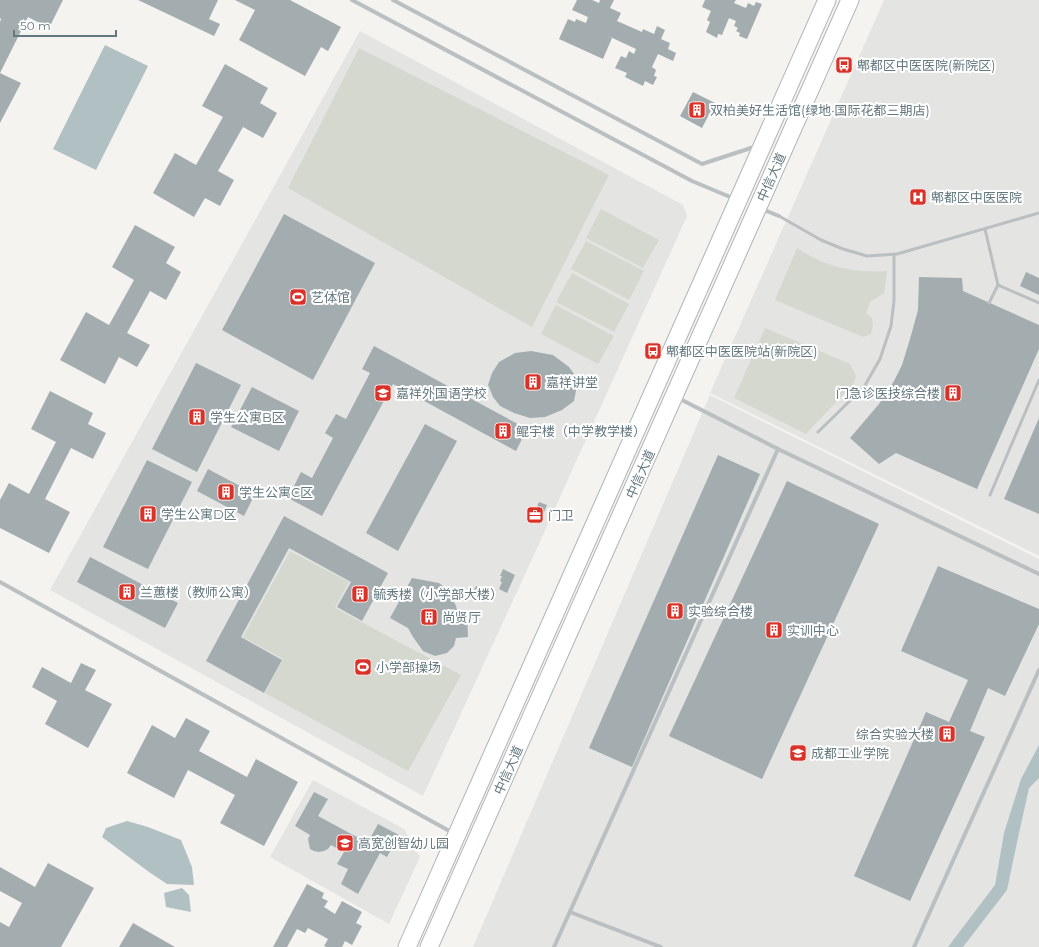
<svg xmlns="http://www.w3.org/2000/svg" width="1039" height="947" font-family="Montserrat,'Noto Sans SC',sans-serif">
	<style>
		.built { fill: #e4e4e3 }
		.green { fill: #d4d8cf }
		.water { fill: #b1c1c3 }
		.building { fill: #a3adb0 }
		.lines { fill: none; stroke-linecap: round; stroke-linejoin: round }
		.primary-casing { stroke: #aeb4b6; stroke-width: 19 }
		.service { stroke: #babfc1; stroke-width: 3 }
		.minor { stroke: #babfc1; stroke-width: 4 }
		.primary { stroke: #fff; stroke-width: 17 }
		.labels { text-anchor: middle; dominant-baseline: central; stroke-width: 4; stroke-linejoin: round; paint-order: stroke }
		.poi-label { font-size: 13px; fill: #64787f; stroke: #fff; text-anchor: start }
		.street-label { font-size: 13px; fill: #64787f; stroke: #fff }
	</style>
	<rect width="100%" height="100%" fill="#f4f3ef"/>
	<!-- built -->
	<g class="built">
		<polygon points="884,0 1039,0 1039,556 710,393"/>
		<polygon points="360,31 683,205 687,216 527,570 423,796 50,590"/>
		<polygon points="710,395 1039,559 1039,947 473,947"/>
		<polygon points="313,780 404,829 420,857 389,924 270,857"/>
	</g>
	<!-- green -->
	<g class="green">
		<polygon points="359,48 609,175 532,327 288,188"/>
		<polygon points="601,209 659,240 643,268 586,238"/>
		<polygon points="586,241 644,271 629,300 571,269"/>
		<path d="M797,248C823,266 855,274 887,271L884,293L870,302L866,313L872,318L873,326L871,334L863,337L775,300Z"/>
		<polygon points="572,273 629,304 614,332 556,302"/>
		<polygon points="556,305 614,336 598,364 541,334"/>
		<polygon points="765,328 850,364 856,376 854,383 806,434 734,398"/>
		<polygon points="290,551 349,582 335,608 461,675 408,771 265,693 283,659 243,637"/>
	</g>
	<!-- water -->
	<g class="water">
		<polygon points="105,45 148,66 96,170 53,149"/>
		<polygon points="1039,745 1039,778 1029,788 1019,833 1007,890 963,947 948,947 995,885 1004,833 1021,779"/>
		<polygon points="127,821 148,827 181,840 192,867 194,885 167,884 149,872 102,837 106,828"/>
		<polygon points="182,888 189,895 191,912 166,907 164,893"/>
	</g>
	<!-- building -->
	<g class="building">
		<polygon points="0,0 63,0 49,28 28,17 0,73 21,83 0,123 0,22 1,19 0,18"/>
		<polygon points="138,0 218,0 209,19 220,24 214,36"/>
		<polygon points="235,0 290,0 341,27 328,51 321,47 305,76 239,40 255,10"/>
		<polygon points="577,0 592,0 599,3 600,0 614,0 610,8 621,13 617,21 642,32 643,29 654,34 657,26 665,30 661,39 670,43 668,49 676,53 673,61 658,54 652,67 656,70 654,76 657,77 653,85 645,81 643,86 625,77 627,73 615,68 621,56 626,58 629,51 634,54 636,49 606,35 612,38 603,59 559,39 568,19 575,22 576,19 586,23 588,17 572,10"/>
		<polygon points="705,0 736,0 734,3 746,8 748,3 754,6 756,2 762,4 747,39 739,36 740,33 736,31 738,28 734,26 736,21 729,18 722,35 718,34 717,38 706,32 710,22 707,20 711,11 702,7"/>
		<polygon points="225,64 268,88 260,103 277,113 263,138 243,127 218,171 234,180 220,206 205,198 194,217 153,193 175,153 196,165 223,117 202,106"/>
		<polygon points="693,92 715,103 702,128 680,116"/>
		<polygon points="284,214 375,263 313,380 222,330"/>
		<polygon points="135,225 175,247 166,263 181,272 166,300 150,291 127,333 150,345 137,367 119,357 105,384 60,360 86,312 109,325 134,280 112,267"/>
		<polygon points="1026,272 1039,278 1039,295 1020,286"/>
		<polygon points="919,277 962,278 963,291 1039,325 1039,349 977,489 896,453 879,464 850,438 879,404 894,381 902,365 910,339 918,310"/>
		<polygon points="374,346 527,429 516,451 393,384 322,516 288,498 301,472 312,478 333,438 325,433 336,414 346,419 370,373 362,369"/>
		<polygon points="531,351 553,355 569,367 577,378 577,386 574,401 562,410 545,417 530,418 514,413 500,406 493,397 488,385 492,373 499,362 515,353"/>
		<polygon points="196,363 241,385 197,472 152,449"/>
		<polygon points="252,387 299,411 279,451 231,427"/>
		<polygon points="50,391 93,413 88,424 106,433 93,459 71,448 45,499 70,512 49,553 0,528 0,500 9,483 29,494 56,442 31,429"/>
		<polygon points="1039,418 1039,514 1004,499"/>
		<polygon points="425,424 457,441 398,551 366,533"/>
		<polygon points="718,455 760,474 632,767 589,748"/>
		<polygon points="147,460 192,482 148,569 103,547"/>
		<polygon points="208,469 255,494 244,516 197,491"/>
		<polygon points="787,481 879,524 762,779 669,736"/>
		<polygon points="539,502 547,505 539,524 526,518 530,511 531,512 534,508 536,509"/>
		<polygon points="284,516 388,573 362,621 337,607 351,582 289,548 241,637 282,660 264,693 206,661"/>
		<polygon points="90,557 178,603 165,628 77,582"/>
		<polygon points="938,566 1039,609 1039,624 1005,696 988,688 970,731 985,737 910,901 854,876 926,712 949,722 968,680 901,651"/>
		<polygon points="503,569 515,575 507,593 499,589 502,582 500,581 502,576 500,576"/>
		<polygon points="412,578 439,583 447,589 452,598 456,606 458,615 467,614 468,637 456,638 454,646 447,653 435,656 423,651 413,637 408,628 390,618"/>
		<polygon points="476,586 485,590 481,599 472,595"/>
		<polygon points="81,663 96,670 85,690 112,704 88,748 45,724 57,701 32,687 42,667 71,683"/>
		<polygon points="186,718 210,731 199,751 247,777 256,759 298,782 264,846 220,823 235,795 188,770 174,798 127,773 152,725 175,738"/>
		<polygon points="314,792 328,799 318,816 355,836 368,842 378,824 399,835 387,857 380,853 358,894 341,884 348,869 337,864 344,852 331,845 328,849 324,851 319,852 314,851 310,849 308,839 310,835 295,826"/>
		<polygon points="48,863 94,888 61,947 0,947 0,922 9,927 22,903 0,891 0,867 35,887"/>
		<polygon points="307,884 324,893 322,898 328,901 324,907 335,914 342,901 362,912 356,923 362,926 352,945 345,941 342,947 327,947 324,946 328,939 308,928 305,933 297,929 287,947 273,947"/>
		<polygon points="133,923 175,947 119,947"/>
	</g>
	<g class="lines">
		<defs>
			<g id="primary">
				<polyline points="407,947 827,0"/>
				<polyline points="429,947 850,0"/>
			</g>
		</defs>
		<!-- primary casing -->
		<use href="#primary" class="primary-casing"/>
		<!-- service -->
		<g class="service">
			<polyline points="779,216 821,240 843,249 867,256 897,254 1039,213"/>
			<polyline points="985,229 998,285 989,303"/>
			<polyline points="998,285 1039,303"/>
			<polyline points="818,432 864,387 880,359 891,326 894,301 894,254"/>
			<polyline points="990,495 1039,380"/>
		</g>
		<!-- minor -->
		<g class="minor">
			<polyline points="352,0 692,181 735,199"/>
			<polyline points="393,0 702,164 757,146"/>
			<polyline points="762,209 779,216"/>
			<polyline points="778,449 1039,574"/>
			<polyline points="0,582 453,833"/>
			<polyline points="570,912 661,947"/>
			<polyline points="554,947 778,449 678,398"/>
			<polyline points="914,947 1039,670"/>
		</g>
		<!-- primary -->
		<use href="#primary" class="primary"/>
	</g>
	<!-- icons -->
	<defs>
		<symbol id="bus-square" viewBox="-11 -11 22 22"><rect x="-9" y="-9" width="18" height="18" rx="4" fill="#da3229" stroke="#fff"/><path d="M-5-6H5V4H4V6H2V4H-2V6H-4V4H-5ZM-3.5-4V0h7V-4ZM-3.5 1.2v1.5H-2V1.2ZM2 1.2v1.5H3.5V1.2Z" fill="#fff"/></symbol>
		<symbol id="building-square" viewBox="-11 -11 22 22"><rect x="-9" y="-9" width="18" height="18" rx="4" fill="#da3229" stroke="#fff"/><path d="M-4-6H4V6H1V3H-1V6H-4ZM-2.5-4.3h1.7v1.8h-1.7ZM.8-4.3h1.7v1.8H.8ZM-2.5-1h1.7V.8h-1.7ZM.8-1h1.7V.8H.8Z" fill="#fff"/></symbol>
		<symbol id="hospital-square" viewBox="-11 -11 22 22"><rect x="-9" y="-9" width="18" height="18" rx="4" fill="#da3229" stroke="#fff"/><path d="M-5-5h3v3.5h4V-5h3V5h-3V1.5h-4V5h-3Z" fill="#fff"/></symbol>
		<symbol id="stadium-square" viewBox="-11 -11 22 22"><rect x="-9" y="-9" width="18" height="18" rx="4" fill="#da3229" stroke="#fff"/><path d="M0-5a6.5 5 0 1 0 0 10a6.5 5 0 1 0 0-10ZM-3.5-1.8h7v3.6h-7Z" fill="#fff"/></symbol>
		<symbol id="school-square" viewBox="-11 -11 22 22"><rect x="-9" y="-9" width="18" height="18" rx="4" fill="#da3229" stroke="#fff"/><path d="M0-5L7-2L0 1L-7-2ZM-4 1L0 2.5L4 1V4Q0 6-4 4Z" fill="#fff"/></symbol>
		<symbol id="office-square" viewBox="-11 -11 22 22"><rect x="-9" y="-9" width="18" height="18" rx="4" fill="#da3229" stroke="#fff"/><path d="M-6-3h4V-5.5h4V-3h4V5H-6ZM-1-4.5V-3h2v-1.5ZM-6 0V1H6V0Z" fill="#fff"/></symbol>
		<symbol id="university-square" viewBox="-11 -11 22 22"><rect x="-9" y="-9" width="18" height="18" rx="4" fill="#da3229" stroke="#fff"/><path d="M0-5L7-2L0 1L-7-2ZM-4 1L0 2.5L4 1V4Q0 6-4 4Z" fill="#fff"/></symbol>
	</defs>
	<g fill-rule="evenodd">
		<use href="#bus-square" x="834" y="55" width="20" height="20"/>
		<use href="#building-square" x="687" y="100" width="20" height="20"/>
		<use href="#hospital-square" x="908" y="187" width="20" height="20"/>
		<use href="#stadium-square" x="288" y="287" width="20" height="20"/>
		<use href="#bus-square" x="643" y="341" width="20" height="20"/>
		<use href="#building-square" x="523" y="372" width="20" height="20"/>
		<use href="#school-square" x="373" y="383" width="20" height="20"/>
		<use href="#building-square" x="943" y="383" width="20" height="20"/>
		<use href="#building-square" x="187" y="407" width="20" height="20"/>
		<use href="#building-square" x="493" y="421" width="20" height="20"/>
		<use href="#building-square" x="216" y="482" width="20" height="20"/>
		<use href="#building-square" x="138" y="504" width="20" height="20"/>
		<use href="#office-square" x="525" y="505" width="20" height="20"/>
		<use href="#building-square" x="117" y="582" width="20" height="20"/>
		<use href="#building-square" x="350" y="584" width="20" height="20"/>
		<use href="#building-square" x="665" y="601" width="20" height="20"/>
		<use href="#building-square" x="419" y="607" width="20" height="20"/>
		<use href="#building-square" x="764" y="620" width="20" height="20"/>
		<use href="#stadium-square" x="353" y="657" width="20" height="20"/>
		<use href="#building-square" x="937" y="724" width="20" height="20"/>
		<use href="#university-square" x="788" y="743" width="20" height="20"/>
		<use href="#school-square" x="335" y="833" width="20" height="20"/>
	</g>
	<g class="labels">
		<!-- poi labels -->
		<g class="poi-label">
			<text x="857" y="65">郫都区中医医院(新院区)</text>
			<text x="710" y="110">双柏美好生活馆(绿地·国际花都三期店)</text>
			<text x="931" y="197">郫都区中医医院</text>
			<text x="311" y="297">艺体馆</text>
			<text x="666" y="351">郫都区中医医院站(新院区)</text>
			<text x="546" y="382">嘉祥讲堂</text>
			<text x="396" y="393">嘉祥外国语学校</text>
			<text x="940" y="393" text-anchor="end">门急诊医技综合楼</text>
			<text x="210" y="417">学生公寓B区</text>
			<text x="516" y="431">鲲宇楼（中学教学楼）</text>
			<text x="239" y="492">学生公寓C区</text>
			<text x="161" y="514">学生公寓D区</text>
			<text x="548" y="515">门卫</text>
			<text x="140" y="592">兰蕙楼（教师公寓）</text>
			<text x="373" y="594">毓秀楼（小学部大楼）</text>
			<text x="688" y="611">实验综合楼</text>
			<text x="442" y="617">尚贤厅</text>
			<text x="787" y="630">实训中心</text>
			<text x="376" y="667">小学部操场</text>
			<text x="934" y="734" text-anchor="end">综合实验大楼</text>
			<text x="811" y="753">成都工业学院</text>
			<text x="358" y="843">高宽创智幼儿园</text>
		</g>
		<!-- street labels -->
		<g class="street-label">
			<text transform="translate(771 177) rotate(-66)">中信大道</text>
			<text transform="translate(640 474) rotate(-66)">中信大道</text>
			<text transform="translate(508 770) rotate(-66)">中信大道</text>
		</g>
	</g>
	<!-- scale -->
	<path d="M14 30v6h102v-6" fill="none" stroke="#64787f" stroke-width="2"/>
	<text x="20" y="30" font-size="12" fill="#64787f" stroke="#ffffff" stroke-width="3" paint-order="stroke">50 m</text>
</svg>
